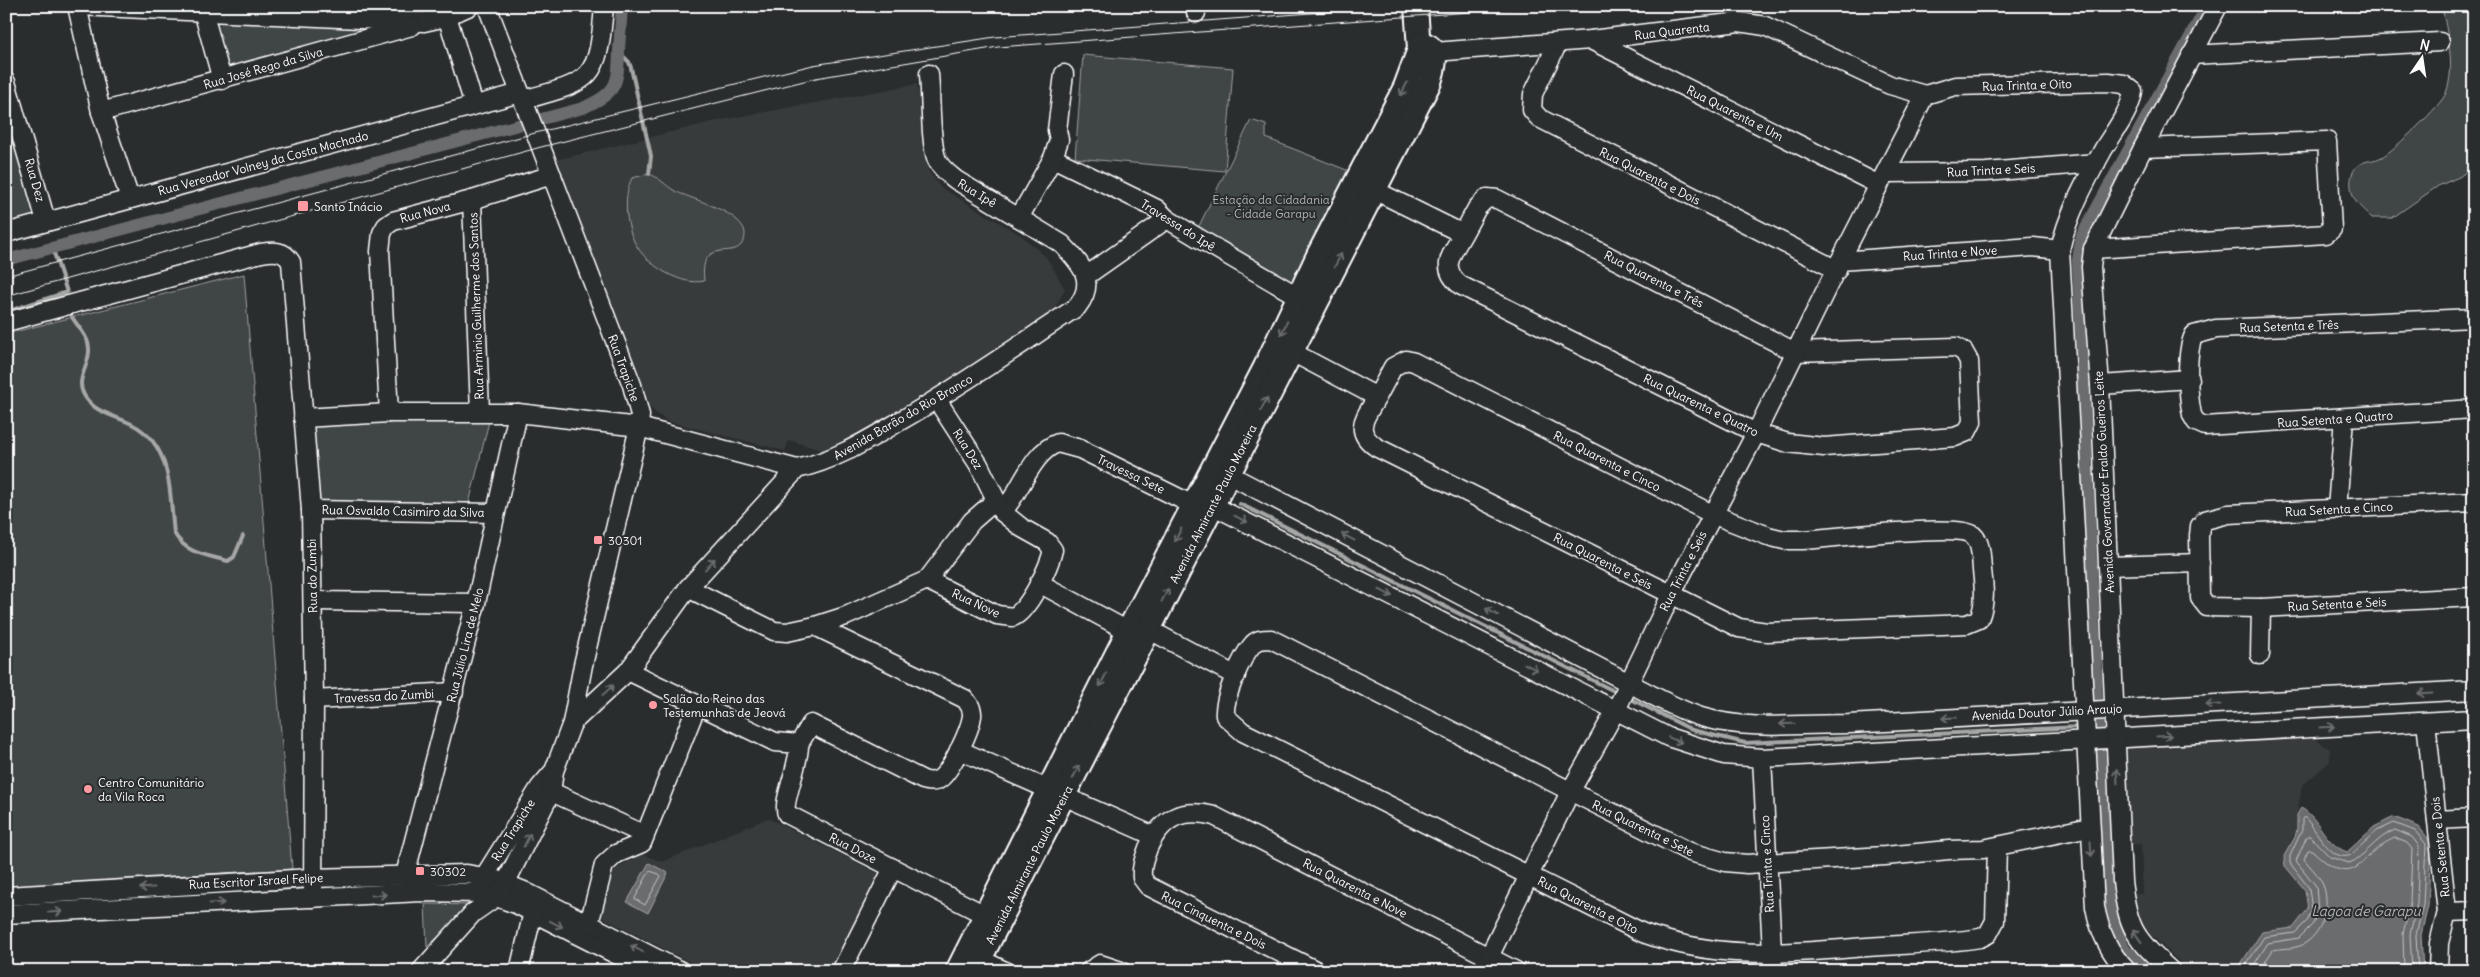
<svg xmlns="http://www.w3.org/2000/svg" width="2480" height="977" font-family="Delius,sans-serif">
	<style>
		.built { fill: #373a3b }
		.green { fill: #414445; stroke: #a0a2a2 }
		.water { fill: #6a6c6d; stroke: #a6a7a7 }
		.lines { fill: none; stroke-linecap: round; stroke-linejoin: round }
		.shore { stroke: #c3c4c5; stroke-width: 1 }
		.stream { stroke: #a6a7a7; stroke-width: 4 }
		.canal { stroke: #6a6c6d; stroke-width: 12 }
		.minor-casing { stroke: #fff; stroke-width: 21 }
		.major-casing { stroke: #fff; stroke-width: 26 }
		.minor { stroke: #2a2d2e; stroke-width: 18 }
		.major { stroke: #2a2d2e; stroke-width: 22 }
		.tram { stroke: #fff; stroke-width: 1 }
		.oneway { stroke: #6a6c6d }
		.poi-dot { fill: #ff9aa2; stroke: #2a2d2e; stroke-width: 2 }
		.labels { text-anchor: middle; dominant-baseline: central; stroke-width: 4; stroke-linejoin: round; paint-order: stroke }
		.street-label { font-size: 12px; fill: #fff; stroke: #2a2d2e }
		.park-label { font-size: 12px; fill: #b3b4b5; stroke: #2a2d2e }
		.poi-label { font-size: 12px; fill: #fff; stroke: #2a2d2e; text-anchor: start }
		.water-label { font-size: 14px; font-style: italic; fill: #b4b6b6; stroke: #2a2d2e }
	</style>
	<rect width="100%" height="100%" fill="#2a2d2e"/>
	<filter id="ink" filterUnits="userSpaceOnUse"><feTurbulence type="fractalNoise" baseFrequency=".02" numOctaves="2"/><feDisplacementMap in="SourceGraphic" scale="10" xChannelSelector="R" yChannelSelector="G"/><feConvolveMatrix kernelMatrix="1 2 1 2 8 2 1 2 1" color-interpolation-filters="sRGB"/></filter>
	<g filter="url(#ink)">
		<!-- built -->
		<g class="built">
			<polygon points="917,84 928,170 940,187 1022,236 1047,258 1065,289 1049,319 831,453 789,440 785,451 667,421 657,414 650,407 646,398 638,370 548,162 716,121"/>
			<polygon points="2313,738 2330,749 2330,761 2302,786 2297,815 2297,829 2290,843 2285,866 2305,890 2308,909 2303,917 2293,929 2262,932 2236,971 2189,971 2143,927 2137,915 2133,894 2143,894 2141,844 2131,845 2126,749"/>
			<polygon points="768,818 880,874 828,971 707,971 600,916 613,871 641,853 662,862"/>
		</g>
		<!-- green -->
		<g class="green">
			<path d="M2442,6H2474V166L2459,177L2438,186L2392,218H2372C2366,212 2357,205 2354,198C2349,187 2349,171 2360,164C2366,160 2375,161 2382,157C2394,150 2442,105 2446,93C2456,66 2447,34 2442,6Z"/>
			<polygon points="205,13 392,24 223,78"/>
			<polygon points="6,51 48,217 6,231"/>
			<polygon points="1083,55 1233,68 1225,171 1075,158"/>
			<polygon points="1251,120 1266,125 1266,138 1349,171 1295,286 1198,228"/>
			<path d="M649,174C659,177 666,186 675,191C689,199 763,216 741,245C731,258 699,238 704,281C682,286 650,267 638,248C626,231 622,197 632,178Z"/>
			<polygon points="244,274 292,869 6,887 6,334"/>
			<polygon points="490,417 465,520 311,515 307,422"/>
			<polygon points="425,904 474,905 427,947"/>
		</g>
		<!-- water -->
		<g class="water">
			<path d="M2301,808C2320,818 2323,843 2347,852L2374,827L2394,817L2419,827L2431,842L2428,906L2421,935L2423,971H2236L2262,932L2293,928L2308,909L2305,890L2285,866L2284,856L2295,837L2297,829V815Z"/>
			<polygon points="649,863 668,873 648,913 627,902"/>
		</g>
		<g class="lines">
			<!-- shore -->
			<g class="shore">
				<polygon points="650,871 659,874 661,876 645,905 635,899"/>
				<path d="M2242,971L2264,937L2295,933L2308,920L2312,910L2309,888L2290,863V856L2302,830V819L2304,817C2316,827 2330,864 2351,855L2377,831L2394,823L2415,831L2426,844L2423,905L2416,935L2418,971"/>
				<path d="M2250,971L2268,943L2299,938L2313,924L2318,912L2316,886L2296,861L2307,836H2310L2330,857L2349,863C2363,859 2376,837 2395,830L2412,837L2419,846L2417,904L2410,934L2412,971"/>
				<path d="M2259,971L2273,950C2281,948 2292,949 2300,946C2323,936 2333,902 2321,881C2317,873 2309,866 2304,859L2308,850H2312C2359,896 2357,853 2395,838L2407,843L2412,849L2410,903L2403,934L2404,971"/>
			</g>
			<!-- stream -->
			<g class="stream">
				<polyline points="619,52 629,62 631,68 651,156 649,174"/>
				<polyline points="6,312 67,292 52,247"/>
				<path d="M72,317C78,327 90,338 89,351C89,366 75,380 84,395C93,411 109,414 125,421C173,440 169,490 174,533C186,554 206,555 228,561L234,557L243,536"/>
				<polyline points="1240,504 1618,693"/>
				<polyline points="1627,697 1692,730 1745,743 2080,727"/>
				<polyline points="2089,727 2098,726"/>
			</g>
			<!-- canal -->
			<g class="canal">
				<path d="M6,260L583,108C617,92 618,86 619,50C620,35 621,21 622,6"/>
				<polyline points="2147,971 2123,947 2108,900 2098,726 2078,260 2082,235 2207,6"/>
			</g>
			<defs>
				<g id="minor">
					<polyline points="77,6 101,112 130,199"/>
					<polyline points="79,6 424,22 442,18 470,6"/>
					<polyline points="1196,6 1196,13"/>
					<polyline points="203,11 222,80"/>
					<polyline points="447,16 474,105"/>
					<polyline points="1591,40 1879,185"/>
					<polyline points="1558,43 1533,94 1532,110 1539,118 1837,270"/>
					<polyline points="1434,52 1591,40 1739,22 1765,26 1890,85 1925,95"/>
					<polyline points="2191,55 2440,42"/>
					<polyline points="6,82 46,221"/>
					<path d="M1925,95L1955,86L2108,82L2124,84L2133,91C2131,111 2113,133 2103,150C2086,181 2067,215 2060,250L2095,907C2100,933 2109,952 2127,971"/>
					<path d="M523,100C593,81 598,81 604,6"/>
					<polyline points="101,112 412,26"/>
					<polyline points="1053,158 1157,209 1167,219 1200,239 1299,297"/>
					<polyline points="1886,173 1986,172 2096,163"/>
					<path d="M1374,190L1463,234L1477,208L1487,198L1497,199L1795,352L1956,347L1964,352L1969,361L1972,422L1967,432L1955,437L1824,447L1788,443L1756,433L1460,285C1439,267 1452,254 1463,234"/>
					<polyline points="472,200 480,412"/>
					<polyline points="1019,218 1053,158 1059,140 1057,130 1064,74"/>
					<polyline points="6,233 520,93"/>
					<polyline points="2093,249 2326,234 2332,229 2327,141 2143,148"/>
					<polyline points="1840,261 2033,247 2060,250"/>
					<polyline points="1086,276 1167,219"/>
					<path d="M2474,318L2216,329L2194,335C2185,353 2188,395 2192,415L2196,422L2205,426L2474,409"/>
					<path d="M6,322L261,253C274,251 284,250 291,262L311,510L314,700L313,898"/>
					<path d="M1290,351L1377,397L1393,367L1406,360L1414,362L1712,514L1768,536L1784,540H1803C1829,538 1959,523 1973,535C1982,543 1981,559 1982,570C1984,587 1986,603 1979,619L1967,624L1767,632L1739,628L1376,447C1352,430 1366,417 1377,397"/>
					<polyline points="2100,385 2190,379"/>
					<polyline points="389,413 380,251 382,233 386,226 393,221 472,200 552,175"/>
					<polyline points="303,418 389,413 518,413 639,427 797,469"/>
					<path d="M1218,469L1629,683C1652,695 1676,709 1701,717C1748,731 1801,724 1849,724L2474,690"/>
					<polyline points="1202,500 1668,737 1724,755 1762,758 2474,719"/>
					<polyline points="2474,502 2228,514 2205,520 2200,526 2199,536 2200,598 2207,607 2261,608 2474,597"/>
					<polyline points="2337,509 2344,418"/>
					<polyline points="311,510 495,513"/>
					<path d="M1002,512C1020,494 1032,451 1058,443L1080,449L1193,505"/>
					<polyline points="2108,566 2200,563"/>
					<path d="M927,580L997,615L1013,617C1029,610 1049,567 1053,550L1047,542L1022,528L1002,512L979,465L937,400"/>
					<polyline points="1039,583 1128,631"/>
					<polyline points="313,601 476,603"/>
					<polyline points="815,626 846,616 927,580 972,521 995,501"/>
					<polyline points="1148,629 1236,676"/>
					<polyline points="2260,655 2261,608"/>
					<path d="M628,671L775,742L799,744L811,724L923,780C929,782 935,783 941,778C952,768 970,731 972,716C973,709 969,704 965,699L815,626L787,632L774,631L688,588"/>
					<polyline points="314,700 454,692"/>
					<polyline points="2426,722 2447,912 2439,943 2438,971"/>
					<path d="M572,723L628,671L688,588L797,469C836,460 866,441 900,421C961,386 1018,346 1077,307C1097,281 1082,265 1062,244L956,180C949,174 941,169 937,160C930,145 931,93 929,74"/>
					<path d="M799,744C800,764 781,803 787,814L985,915"/>
					<polyline points="959,750 1154,836"/>
					<polyline points="1762,758 1773,971"/>
					<polyline points="541,787 645,835"/>
					<polyline points="2437,820 2474,818"/>
					<path d="M1997,847L1995,921L1988,934L1980,938C1943,944 1905,944 1867,947C1786,953 1721,961 1643,933L1243,732L1225,716C1223,699 1241,657 1253,644C1258,639 1264,639 1271,639L1690,852L1725,862L1747,864L1885,856L1949,850L1983,849L2090,827"/>
					<polyline points="405,875 476,603 518,413"/>
					<polyline points="481,886 484,877 540,787 552,773"/>
					<polyline points="6,896 311,878 467,874 494,879 524,891 681,971"/>
					<polyline points="2447,912 2474,911"/>
					<polyline points="6,914 421,892 478,893 496,897 516,904 649,971"/>
					<polyline points="589,924 604,865 616,854 642,843 697,705"/>
					<polyline points="980,959 1005,971"/>
					<polyline points="421,971 473,913 496,897 505,884 551,792 554,771 572,723 583,665 639,427 640,415 632,385 487,6"/>
					<polyline points="519,971 533,912"/>
					<polyline points="841,971 893,868"/>
					<polyline points="1089,971 1100,964 1121,971"/>
					<path d="M1317,971L1148,886L1142,878C1141,867 1144,859 1148,848C1162,817 1182,808 1214,816L1516,971"/>
					<polyline points="1482,971 1570,792 1616,710 1671,595 1756,433 1840,261 1925,95"/>
					<path d="M2171,971C2135,938 2128,930 2122,881L2100,385L2091,267L2093,249L2098,239L2143,148L2218,6"/>
				</g>
				<g id="major">
					<polyline points="957,971 1128,631 1265,367 1319,253 1405,87 1419,49 1416,6"/>
					<path d="M974,971L1430,82C1435,65 1442,46 1419,43"/>
				</g>
			</defs>
			<!-- minor casing -->
			<use href="#minor" class="minor-casing"/>
			<!-- major casing -->
			<use href="#major" class="major-casing"/>
			<!-- minor -->
			<use href="#minor" class="minor"/>
			<!-- major -->
			<use href="#major" class="major"/>
			<!-- tram -->
			<g class="tram">
				<polyline points="6,276 535,133 813,65 995,37 1403,6"/>
				<polyline points="6,296 541,147 816,78 998,47 1551,6"/>
			</g>
		</g>
		<!-- one-way arrows -->
		<defs><path id="oneway-shaft" d="M-6 0H5M1.5-3L5.5 0L1.5 3" fill="none" stroke-width="1.6" stroke-linecap="round" stroke-linejoin="round" transform="scale(1.25)"/></defs>
		<g class="oneway">
			<use href="#oneway-shaft" transform="translate(1404 89) rotate(117)"/>
			<use href="#oneway-shaft" transform="translate(1338 260) rotate(-63)"/>
			<use href="#oneway-shaft" transform="translate(1284 328) rotate(116)"/>
			<use href="#oneway-shaft" transform="translate(1264 404) rotate(-63)"/>
			<use href="#oneway-shaft" transform="translate(1241 519) rotate(27)"/>
			<use href="#oneway-shaft" transform="translate(1178 535) rotate(117)"/>
			<use href="#oneway-shaft" transform="translate(1348 537) rotate(-152)"/>
			<use href="#oneway-shaft" transform="translate(710 564) rotate(-49)"/>
			<use href="#oneway-shaft" transform="translate(1386 593) rotate(27)"/>
			<use href="#oneway-shaft" transform="translate(1165 595) rotate(-62)"/>
			<use href="#oneway-shaft" transform="translate(1492 612) rotate(-152)"/>
			<use href="#oneway-shaft" transform="translate(1531 667) rotate(27)"/>
			<use href="#oneway-shaft" transform="translate(1103 680) rotate(117)"/>
			<use href="#oneway-shaft" transform="translate(608 690) rotate(-43)"/>
			<use href="#oneway-shaft" transform="translate(2425 693) rotate(177)"/>
			<use href="#oneway-shaft" transform="translate(2213 705) rotate(177)"/>
			<use href="#oneway-shaft" transform="translate(1949 718) rotate(177)"/>
			<use href="#oneway-shaft" transform="translate(1787 724) rotate(179)"/>
			<use href="#oneway-shaft" transform="translate(2327 727) rotate(-3)"/>
			<use href="#oneway-shaft" transform="translate(2164 736) rotate(-3)"/>
			<use href="#oneway-shaft" transform="translate(1675 740) rotate(22)"/>
			<use href="#oneway-shaft" transform="translate(1076 772) rotate(-63)"/>
			<use href="#oneway-shaft" transform="translate(2117 776) rotate(-93)"/>
			<use href="#oneway-shaft" transform="translate(527 840) rotate(-64)"/>
			<use href="#oneway-shaft" transform="translate(2091 849) rotate(86)"/>
			<use href="#oneway-shaft" transform="translate(147 888) rotate(177)"/>
			<use href="#oneway-shaft" transform="translate(379 895) rotate(-3)"/>
			<use href="#oneway-shaft" transform="translate(217 903) rotate(-3)"/>
			<use href="#oneway-shaft" transform="translate(55 912) rotate(-3)"/>
			<use href="#oneway-shaft" transform="translate(556 924) rotate(27)"/>
			<use href="#oneway-shaft" transform="translate(2137 936) rotate(-126)"/>
			<use href="#oneway-shaft" transform="translate(637 949) rotate(-153)"/>
		</g>
	</g>
	<!-- markers -->
	<g class="poi-dot">
		<rect x="297" y="200" width="12" height="12" rx="2.5"/>
		<rect x="593" y="535" width="10" height="10" rx="2.5"/>
		<circle cx="653" cy="705" r="5"/>
		<circle cx="88" cy="789" r="5"/>
		<rect x="415" y="866" width="10" height="10" rx="2.5"/>
	</g>
	<g class="labels">
		<!-- street labels -->
		<g class="street-label">
			<text transform="translate(1672 31) rotate(-7)">Rua Quarenta</text>
			<text transform="translate(263 68) rotate(-16)">Rua José Rego da Silva</text>
			<text transform="translate(2027 85) rotate(-2)">Rua Trinta e Oito</text>
			<text transform="translate(1735 113) rotate(27)">Rua Quarenta e Um</text>
			<text transform="translate(263 163) rotate(-15)">Rua Vereador Volney da Costa Machado</text>
			<text transform="translate(1991 170) rotate(-3)">Rua Trinta e Seis</text>
			<text transform="translate(1650 176) rotate(27)">Rua Quarenta e Dois</text>
			<text transform="translate(35 180) rotate(74)">Rua Dez</text>
			<text transform="translate(977 193) rotate(31)">Rua Ipê</text>
			<text transform="translate(425 212) rotate(-15)">Rua Nova</text>
			<text transform="translate(1178 225) rotate(32)">Travessa do Ipê</text>
			<text transform="translate(1950 253) rotate(-4)">Rua Trinta e Nove</text>
			<text transform="translate(1654 279) rotate(27)">Rua Quarenta e Três</text>
			<text transform="translate(476 306) rotate(-92)">Rua Arminio Guilherme dos Santos</text>
			<text transform="translate(2289 326) rotate(-2)">Rua Setenta e Três</text>
			<text transform="translate(624 368) rotate(70)">Rua Trapiche</text>
			<text transform="translate(1701 405) rotate(26)">Rua Quarenta e Quatro</text>
			<text transform="translate(903 417) rotate(-30)">Avenida Barão do Rio Branco</text>
			<text transform="translate(2335 419) rotate(-4)">Rua Setenta e Quatro</text>
			<text transform="translate(968 449) rotate(58)">Rua Dez</text>
			<text transform="translate(1607 461) rotate(27)">Rua Quarenta e Cinco</text>
			<text transform="translate(1131 474) rotate(26)">Travessa Sete</text>
			<text transform="translate(2104 482) rotate(-93)">Avenida Governador Eraldo Gueiros Leite</text>
			<text transform="translate(1213 504) rotate(-63)">Avenida Almirante Paulo Moreira</text>
			<text transform="translate(2339 509) rotate(-3)">Rua Setenta e Cinco</text>
			<text transform="translate(403 511) rotate(1)">Rua Osvaldo Casimiro da Silva</text>
			<text transform="translate(1603 561) rotate(27)">Rua Quarenta e Seis</text>
			<text transform="translate(1683 571) rotate(-63)">Rua Trinta e Seis</text>
			<text transform="translate(312 576) rotate(-91)">Rua do Zumbi</text>
			<text transform="translate(976 603) rotate(25)">Rua Nove</text>
			<text transform="translate(2337 604) rotate(-3)">Rua Setenta e Seis</text>
			<text transform="translate(465 645) rotate(-76)">Rua Júlio Lira de Melo</text>
			<text transform="translate(384 696) rotate(-3)">Travessa do Zumbi</text>
			<text transform="translate(2047 712) rotate(-3)">Avenida Doutor Júlio Araujo</text>
			<text transform="translate(1643 828) rotate(26)">Rua Quarenta e Sete</text>
			<text transform="translate(513 830) rotate(-58)">Rua Trapiche</text>
			<text transform="translate(2440 847) rotate(-96)">Rua Setenta e Dois</text>
			<text transform="translate(853 848) rotate(27)">Rua Doze</text>
			<text transform="translate(1767 864) rotate(-93)">Rua Trinta e Cinco</text>
			<text transform="translate(1029 865) rotate(-63)">Avenida Almirante Paulo Moreira</text>
			<text transform="translate(256 881) rotate(-3)">Rua Escritor Israel Felipe</text>
			<text transform="translate(1355 888) rotate(27)">Rua Quarenta e Nove</text>
			<text transform="translate(1588 905) rotate(27)">Rua Quarenta e Oito</text>
			<text transform="translate(1214 920) rotate(26)">Rua Cinquenta e Dois</text>
		</g>
		<!-- park labels -->
		<g class="park-label">
			<text x="1271" y="199">Estação da Cidadania<tspan x="1271" dy="14">- Cidade Garapu</tspan></text>
		</g>
		<!-- poi labels -->
		<g class="poi-label">
			<text x="314" y="206">Santo Inácio</text>
			<text x="608" y="540">30301</text>
			<text x="663" y="698">Salão do Reino das<tspan x="663" dy="14">Testemunhas de Jeová</tspan></text>
			<text x="98" y="782">Centro Comunitário<tspan x="98" dy="14">da Vila Roca</tspan></text>
			<text x="430" y="871">30302</text>
		</g>
		<!-- water labels -->
		<g class="water-label">
			<text x="2366" y="911">Lagoa de Garapu</text>
		</g>
	</g>
	<!-- margin -->
	<rect width="2480" height="977" fill="none" stroke="#2a2d2e" stroke-width="25"/>
	<rect x="12" y="12" width="2455" height="952" fill="none" stroke="#fff" stroke-width="2" filter="url(#ink)"/>
	<!-- north arrow -->
	<g transform="translate(2422 58) rotate(13)" stroke="#2a2d2e" stroke-width="4" paint-order="stroke">
	<path d="M0-4L9 19L0 12L-9 19Z" fill="#ffffff"/>
	<text y="-8" font-size="14" font-weight="bold" text-anchor="middle" fill="#ffffff">N</text>
	</g>
</svg>
